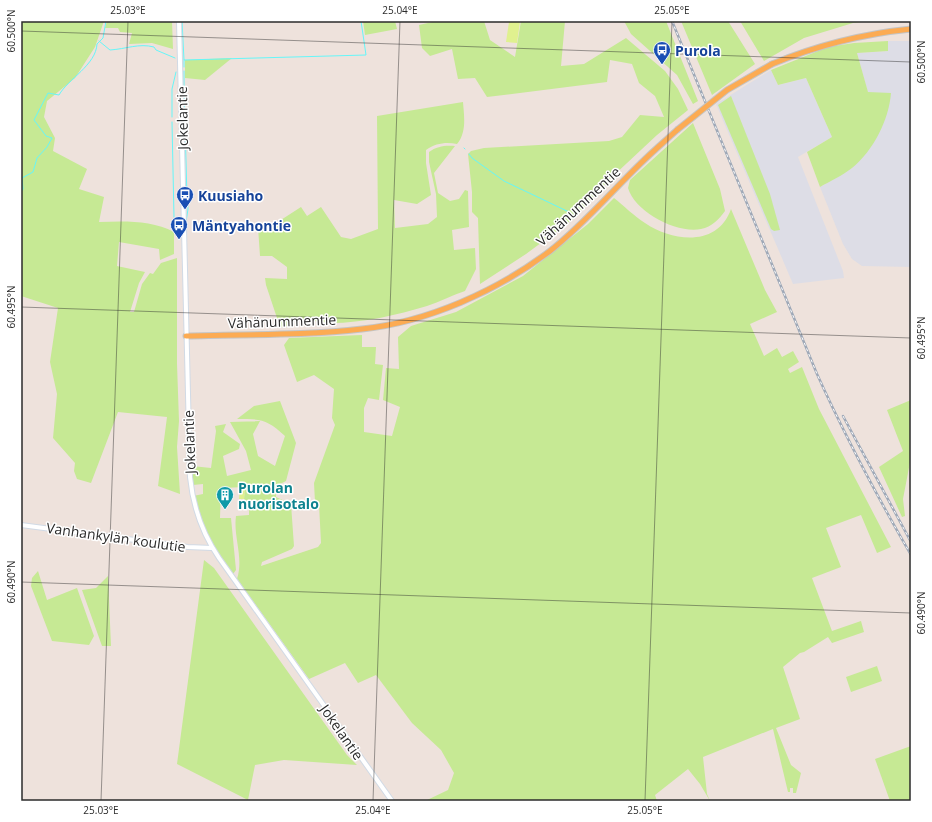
<svg xmlns="http://www.w3.org/2000/svg" width="932" height="822" font-family="'Open Sans',sans-serif">
	<style>
		.industrial { fill: #dddde6 }
		.green { fill: #c6e994 }
		.pitch { fill: #e0f18f }
		.lines { fill: none; stroke-linecap: round; stroke-linejoin: round }
		.stream { stroke: #66f6f9; stroke-width: 1 }
		.minor-casing { stroke: #d1dae5; stroke-width: 6 }
		.major-casing { stroke: #c4c4c4; stroke-width: 7 }
		.minor { stroke: #fff; stroke-width: 4 }
		.major { stroke: #fcab53; stroke-width: 5 }
		.rail-casing { stroke: #9ea8b7; stroke-width: 2.5 }
		.rail { stroke: #fff; stroke-width: 1; stroke-dasharray: 3; stroke-linecap: butt }
		.major-bridge-casing { stroke: #c4c4c4; stroke-width: 7; stroke-linecap: butt }
		.major-bridge { stroke: #fcab53; stroke-width: 5 }
		.ticks { fill: none; stroke: #2b2b2b; stroke-width: 1; stroke-opacity: 0.45 }
		.labels { text-anchor: middle; dominant-baseline: central; stroke-width: 3; stroke-linejoin: round; paint-order: stroke }
		.transit-label { font-size: 14px; font-weight: bold; fill: #164399; stroke: #fff; text-anchor: start }
		.street-label { font-size: 14px; fill: #2b2b2b; stroke: #fff }
		.culture-label { font-size: 14px; font-weight: bold; fill: #0d838f; stroke: #fff; text-anchor: start }
		.neatline { fill: none; stroke: #2b2b2b; stroke-width: 1.5 }
		.ticks-label { font-size: 10px; text-anchor: middle; fill: #2b2b2b }
	</style>
	<rect width="100%" height="100%" fill="#eee2dc"/>
	<!-- industrial -->
	<g class="industrial">
		<polygon points="888,41 911,41 911,267 862,266 852,259 843,244 820,187 852,168 868,93 857,53 888,51"/>
		<polygon points="771,70 778,85 806,78 832,137 798,157 843,271 844,278 793,284 716,104"/>
	</g>
	<!-- green -->
	<g class="green">
		<path d="M21,21H104L95,47L75,78L47,101L44,117L55,138L53,151L87,169L79,189L104,197L99,222C124,221 152,220 174,232V254L160,260L159,249L119,242L117,266L145,272L139,283L130,312H134L142,284L150,273L153,274L161,263L177,258V364L179,421L177,447L180,494L158,486L167,417L118,412L91,483L77,479L74,471L75,463L53,438L57,394L50,362L58,308L21,296Z"/>
		<polygon points="107,21 172,21 173,49 152,43 129,44 132,33 120,32 118,28 105,28"/>
		<polygon points="363,21 395,21 397,29 365,35"/>
		<polygon points="437,21 484,21 490,40 515,57 521,21 565,21 561,66 584,64 626,38 665,71 678,89 688,110 657,135 611,178 572,220 526,254 480,284 478,218 472,212 472,192 468,154 471,151 484,148 609,141 622,137 640,115 664,117 655,96 639,83 632,64 610,60 607,82 487,97 475,78 458,79 452,49 430,56 422,48 419,25"/>
		<polygon points="624,21 666,21 698,101 693,104 677,75 631,34"/>
		<polygon points="681,21 728,21 755,64 712,95"/>
		<polygon points="740,21 869,21 853,23 804,38 764,61"/>
		<path d="M888,41V51L857,53L868,92L891,93C889,120 873,151 852,168C842,176 830,181 820,187L807,152L832,137L806,78L778,85L771,70L828,47L854,43Z"/>
		<polygon points="232,58 205,80 185,78 185,60"/>
		<polygon points="731,96 770,194 780,230 774,231 771,229 718,105"/>
		<path d="M463,102C464,116 467,132 457,144C446,142 436,143 426,150V163L431,195L417,204L394,200L395,228L428,224L437,217L436,194L429,162V152C437,146 446,145 455,146L434,173L438,193L450,201L459,199L465,190L468,191L469,227L452,230L454,250L475,248L476,269L465,291C452,295 440,302 427,306C397,315 363,323 331,323C317,323 297,314 287,326L280,327L266,285L265,278L287,279V267L272,256H260L258,227H270L301,207L307,216L321,207L341,237L351,239L378,229L377,116Z"/>
		<path d="M693,123L720,189L725,211C719,219 712,227 701,229C677,234 635,212 628,188L630,180Z"/>
		<path d="M614,198C624,206 634,216 645,223C673,242 718,247 731,209L765,290L777,312L750,324L764,356L777,348L782,357L793,351L799,362L788,369L790,373L802,367L819,409L891,547L877,553L861,515L826,528L841,567L812,578L832,631L861,621L864,632L832,643L828,637L804,652L800,653L783,667L800,719L776,728L791,765L801,773L796,793H793V788H790V792H788L773,729L703,757L707,794L710,801L700,784L688,769L655,795L657,801H425L448,790L454,773L441,750L412,723L376,675L358,683L345,663L309,679L237,579C244,557 233,537 236,516L249,515V505L244,499L245,487L221,488L220,518H231L236,570L233,574L214,549L200,519L193,496L203,494V484L193,485L192,466L211,468L216,431L215,426L226,424L223,432L240,444L239,449L223,456L227,476L251,470L246,451L230,422L260,421L253,434L258,456L275,466L285,436C267,419 261,419 237,419L254,406L280,401L296,443L286,481L276,486V497L291,504L294,546L292,549L262,562L261,566L318,547L321,543L319,504L315,502L314,483L335,425L332,418L334,389L314,375L297,382L284,345L289,338L362,335V347H376L375,364L383,365L379,400L368,398L364,408V432L392,436L400,407L383,400L386,368L399,369L398,337L411,326L456,312L523,276L588,224Z"/>
		<polygon points="911,400 911,457 903,499 905,516 902,517 879,467 903,451 887,410"/>
		<polygon points="204,560 214,568 347,755 357,765 284,760 255,765 248,800 177,764"/>
		<polygon points="38,571 47,600 77,588 94,636 89,645 52,641 31,586 32,578"/>
		<polygon points="108,576 111,646 102,646 82,590 96,588"/>
		<polygon points="877,666 882,681 851,692 846,677"/>
		<polygon points="911,746 911,800 890,801 875,759"/>
	</g>
	<!-- pitch -->
	<g class="pitch">
		<polygon points="512,21 520,22 517,43 506,42 509,22"/>
		<polygon points="240,487 245,487 244,499 239,499"/>
	</g>
	<g class="lines">
		<!-- stream -->
		<g class="stream">
			<polyline points="182,21 184,60 366,55 361,21"/>
			<path d="M99,41L110,50C126,49 139,43 154,47L156,50L175,58"/>
			<polyline points="184,67 184,60"/>
			<polyline points="184,71 184,89"/>
			<polyline points="184,93 185,121"/>
			<polyline points="172,117 172,89 176,72"/>
			<polyline points="172,122 174,217"/>
			<polyline points="185,125 187,198 188,209 186,222"/>
			<polyline points="464,148 465,149"/>
			<polyline points="469,154 472,158 504,181 571,213"/>
			<path d="M21,192L23,189L22,178L33,172L37,158L47,147L52,138L46,136L34,120L48,93L59,95C68,79 96,65 97,44L103,38L106,21"/>
		</g>
		<defs>
			<g id="minor">
				<path d="M179,21L190,477C193,507 202,533 219,558L392,801"/>
				<polyline points="21,525 188,547 212,548"/>
			</g>
			<g id="major">
				<path d="M772,64C818,45 861,34 911,29"/>
				<path d="M186,336C244,334 303,336 362,329C428,322 497,291 550,251C583,225 611,192 641,163C653,151 665,141 677,130"/>
			</g>
		</defs>
		<!-- minor casing -->
		<use href="#minor" class="minor-casing"/>
		<!-- major casing -->
		<use href="#major" class="major-casing"/>
		<!-- minor -->
		<use href="#minor" class="minor"/>
		<!-- major -->
		<use href="#major" class="major"/>
		<defs>
			<g id="rail">
				<path d="M672,21L817,374C845,436 877,496 911,555"/>
				<polyline points="843,416 911,542"/>
			</g>
		</defs>
		<!-- rail casing -->
		<use href="#rail" class="rail-casing"/>
		<!-- rail -->
		<use href="#rail" class="rail"/>
		<defs>
			<polyline id="major-bridge" points="677,130 727,90 772,64"/>
		</defs>
		<!-- major-bridge casing -->
		<use href="#major-bridge" class="major-bridge-casing"/>
		<!-- major-bridge -->
		<use href="#major-bridge" class="major-bridge"/>
	</g>
	<!-- ticks -->
	<path class="ticks" d="M21,31L911,62M21,307L911,338M21,582L911,613M101,801L128,21M373,801L400,21M645,801L672,21"/>
	<!-- icons -->
	<defs>
		<symbol id="bus-pin" viewBox="-11 -11 22 30"><path d="M0 17L-7.5 6A9.5 9.5 0 1 1 7.5 6Z" fill="#1a4fb4" stroke="#fff"/><path d="M-5-6H5V4H4V6H2V4H-2V6H-4V4H-5ZM-3.5-4V0h7V-4ZM-3.5 1.2v1.5H-2V1.2ZM2 1.2v1.5H3.5V1.2Z" fill="#fff"/></symbol>
		<symbol id="building-pin" viewBox="-11 -11 22 30"><path d="M0 17L-7.5 6A9.5 9.5 0 1 1 7.5 6Z" fill="#0f9aa8" stroke="#fff"/><path d="M-4-6H4V6H1V3H-1V6H-4ZM-2.5-4.3h1.7v1.8h-1.7ZM.8-4.3h1.7v1.8H.8ZM-2.5-1h1.7V.8h-1.7ZM.8-1h1.7V.8H.8Z" fill="#fff"/></symbol>
	</defs>
	<g fill-rule="evenodd">
		<use href="#bus-pin" x="652" y="40" width="20" height="27"/>
		<use href="#bus-pin" x="175" y="185" width="20" height="27"/>
		<use href="#bus-pin" x="169" y="215" width="20" height="27"/>
		<use href="#building-pin" x="215" y="485" width="20" height="27"/>
	</g>
	<g class="labels">
		<!-- transit labels -->
		<g class="transit-label">
			<text x="675" y="50">Purola</text>
			<text x="198" y="195">Kuusiaho</text>
			<text x="192" y="225">Mäntyahontie</text>
		</g>
		<!-- street labels -->
		<g class="street-label">
			<text transform="translate(182 118) rotate(-91)">Jokelantie</text>
			<text transform="translate(578 206) rotate(-43)">Vähänummentie</text>
			<text transform="translate(282 321) rotate(-2)">Vähänummentie</text>
			<text transform="translate(189 442) rotate(-92)">Jokelantie</text>
			<text transform="translate(116 537) rotate(8)">Vanhankylän koulutie</text>
			<text transform="translate(342 732) rotate(55)">Jokelantie</text>
		</g>
		<!-- culture labels -->
		<g class="culture-label">
			<text x="238" y="487">Purolan<tspan x="238" dy="16">nuorisotalo</tspan></text>
		</g>
	</g>
	<!-- border -->
	<rect width="932" height="822" fill="none" stroke="#ffffff" stroke-width="44"/>
	<rect x="22" y="22" width="888" height="778" class="neatline"/>
	<g class="ticks-label">
		<text x="128" y="14">25.03°E</text>
		<text x="400" y="14">25.04°E</text>
		<text x="672" y="14">25.05°E</text>
		<text transform="translate(11 31) rotate(-90)" y="4">60.500°N</text>
		<text transform="translate(921 62) rotate(-90)" y="4">60.500°N</text>
		<text transform="translate(11 307) rotate(-90)" y="4">60.495°N</text>
		<text transform="translate(921 338) rotate(-90)" y="4">60.495°N</text>
		<text transform="translate(11 582) rotate(-90)" y="4">60.490°N</text>
		<text transform="translate(921 613) rotate(-90)" y="4">60.490°N</text>
		<text x="101" y="814">25.03°E</text>
		<text x="373" y="814">25.04°E</text>
		<text x="645" y="814">25.05°E</text>
	</g>
</svg>
